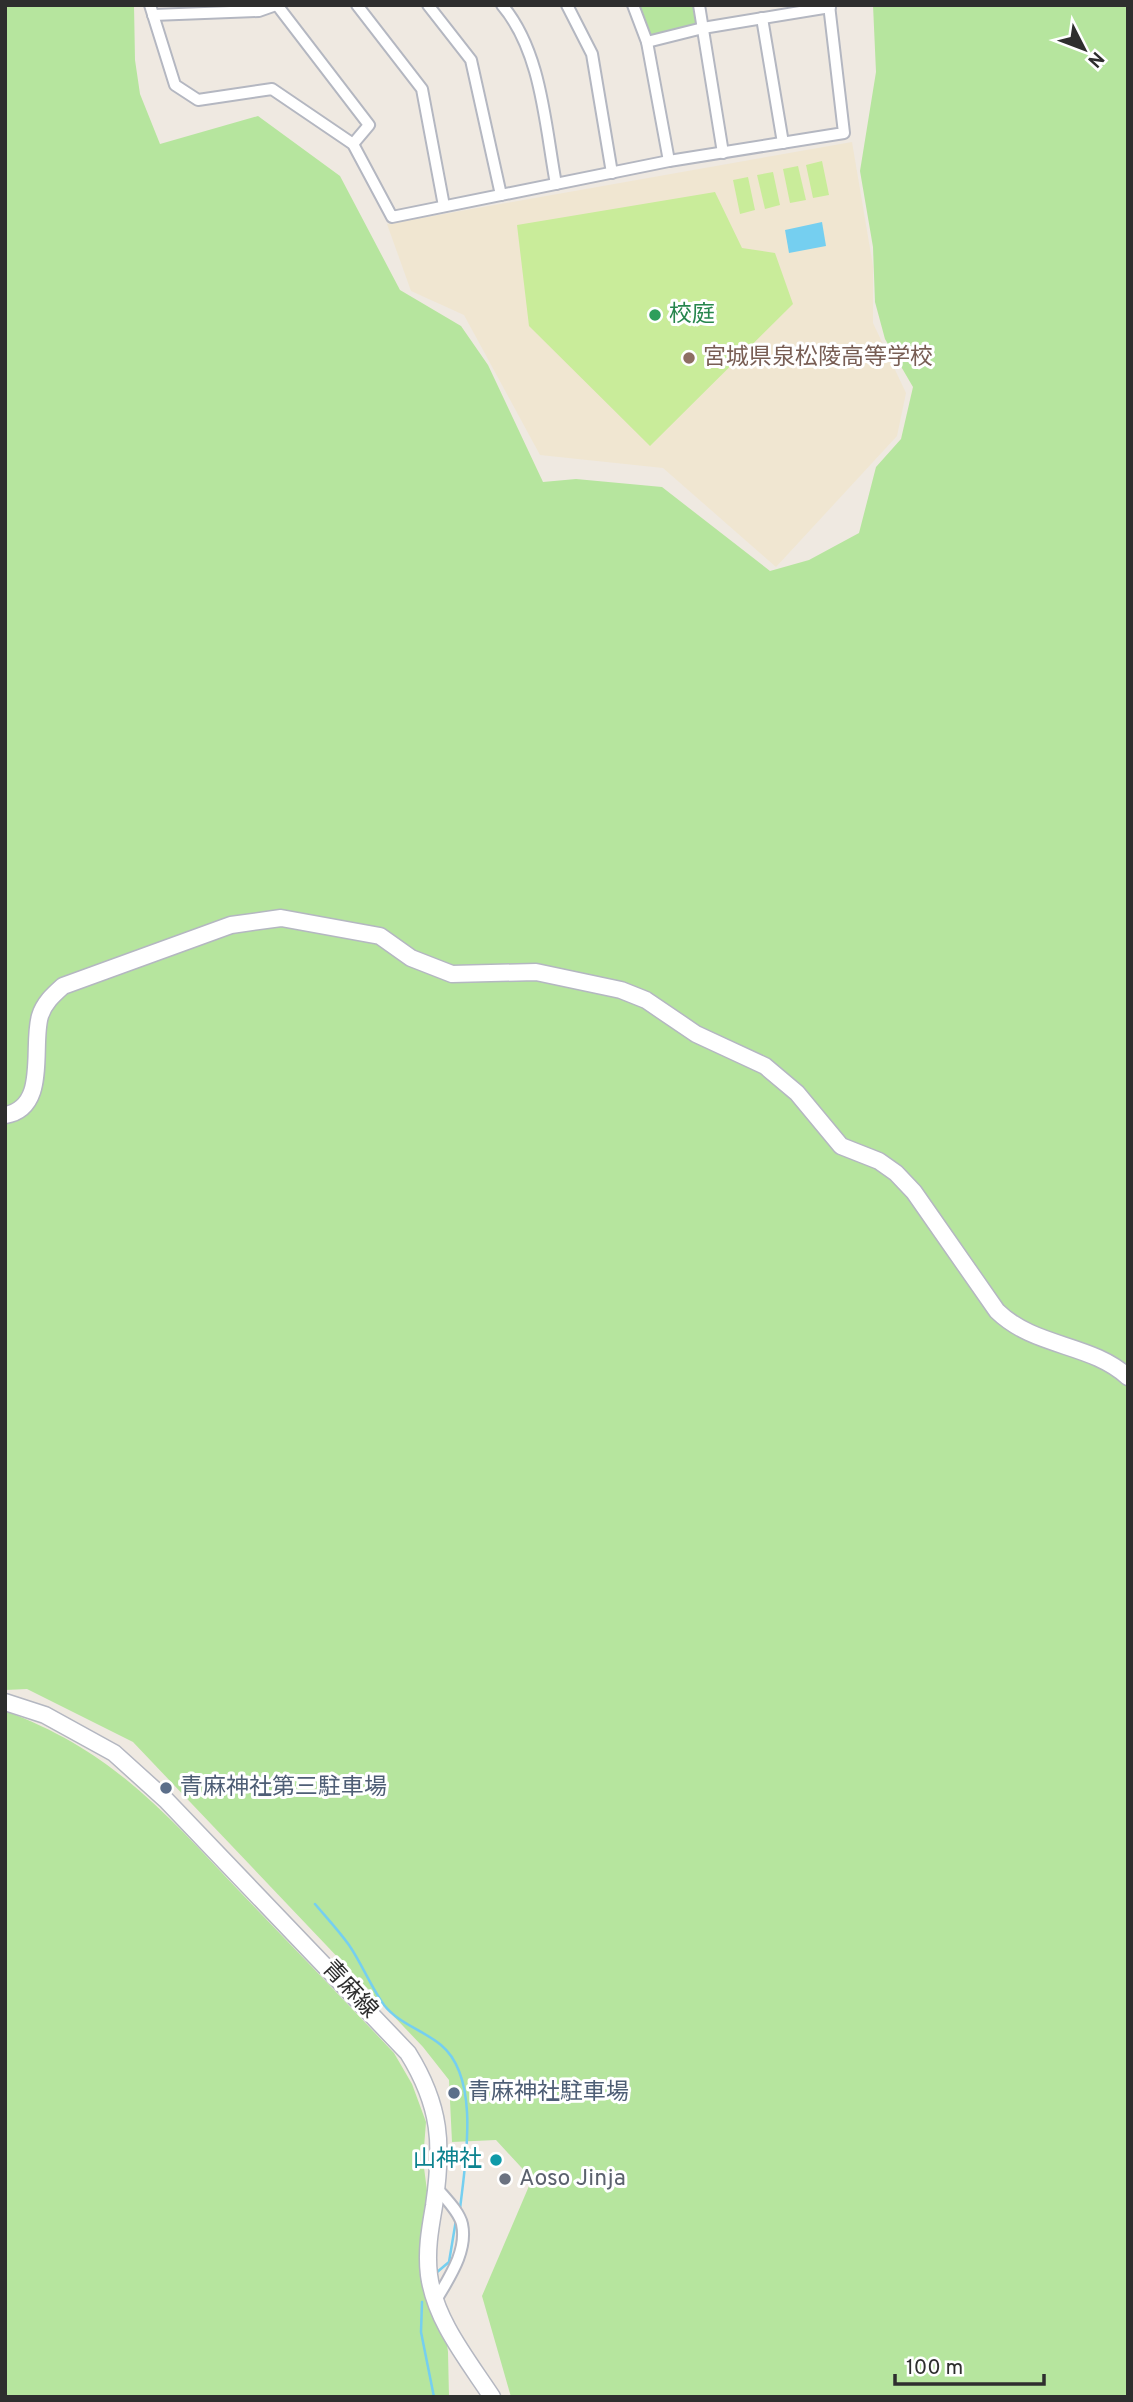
<svg xmlns="http://www.w3.org/2000/svg" width="1133" height="2402" font-family="Overpass,'Noto Sans JP',sans-serif">
	<style>
		.education { fill: #f0e6d1 }
		.green { fill: #b6e59e }
		.pitch { fill: #c9ec9a }
		.water { fill: #75cff0 }
		.lines { fill: none; stroke-linecap: round; stroke-linejoin: round }
		.stream { stroke: #75cff0; stroke-width: 2.5 }
		.street-casing { stroke: #b4b7c1; stroke-width: 14 }
		.secondary-casing { stroke: #b4b7c1; stroke-width: 19 }
		.street { stroke: #fff; stroke-width: 10 }
		.secondary { stroke: #fff; stroke-width: 16 }
		.leisure-dot { fill: #2e9e5b; stroke: #fff; stroke-width: 2.5 }
		.education-dot { fill: #8d6e63; stroke: #fff; stroke-width: 2.5 }
		.service-dot { fill: #5c6f8a; stroke: #fff; stroke-width: 2.5 }
		.culture-dot { fill: #0f9aa8; stroke: #fff; stroke-width: 2.5 }
		.worship-dot { fill: #6b7280; stroke: #fff; stroke-width: 2.5 }
		.labels { text-anchor: middle; dominant-baseline: central; stroke-width: 6; stroke-linejoin: round; paint-order: stroke }
		.leisure-label { font-size: 23px; fill: #27864d; stroke: #fff; text-anchor: start }
		.education-label { font-size: 23px; fill: #785e54; stroke: #fff; text-anchor: start }
		.service-label { font-size: 23px; fill: #4e5e75; stroke: #fff; text-anchor: start }
		.street-label { font-size: 23px; fill: #2e2e2e; stroke: #fff }
		.culture-label { font-size: 23px; fill: #0d838f; stroke: #fff; text-anchor: end }
		.worship-label { font-size: 23px; fill: #5b616d; stroke: #fff; text-anchor: start }
	</style>
	<rect width="100%" height="100%" fill="#efe9e1"/>
	<!-- education -->
	<polygon class="education" points="852,142 873,266 873,323 906,393 897,436 776,567 663,468 540,455 464,315 411,291 387,224"/>
	<!-- green -->
	<g class="green">
		<polygon points="5,5 134,5 135,60 140,94 160,144 258,116 340,176 400,290 461,326 488,365 543,482 576,479 662,487 770,571 809,560 859,533 876,467 901,439 913,387 885,339 875,302 873,247 860,171 876,72 873,5 1128,5 1128,2397 511,2397 482,2296 532,2179 496,2140 452,2142 449,2080 423,2047 133,1742 27,1689 5,1690"/>
		<polygon points="633,5 699,5 703,28 647,42"/>
		<path d="M5,1711C114,1751 166,1814 243,1895C293,1947 344,2000 394,2053L412,2084L426,2122L423,2160L448,2352L449,2397H5Z"/>
	</g>
	<!-- pitch -->
	<g class="pitch">
		<polygon points="822,161 829,195 813,198 806,165"/>
		<polygon points="798,166 806,200 790,203 783,169"/>
		<polygon points="773,172 780,205 765,209 757,175"/>
		<polygon points="748,177 755,210 740,214 733,180"/>
		<polygon points="715,192 742,248 775,253 793,304 650,446 529,326 517,225"/>
	</g>
	<!-- water -->
	<polygon class="water" points="822,222 826,246 789,253 785,230"/>
	<g class="lines">
		<!-- stream -->
		<g class="stream">
			<path d="M315,1904C326,1917 339,1931 349,1945C362,1964 371,1987 384,2005C399,2024 423,2030 441,2045C481,2078 465,2164 460,2209"/>
			<polyline points="436,2273 449,2262 456,2220"/>
			<polyline points="422,2302 421,2332 434,2397"/>
		</g>
		<defs>
			<g id="street">
				<polyline points="150,5 175,85 198,100 272,89 353,144 392,217 669,161 844,133 829,5"/>
				<polyline points="277,5 369,125 353,144"/>
				<polyline points="357,5 422,89 444,206"/>
				<polyline points="428,5 471,60 501,195"/>
				<path d="M502,5C542,52 545,126 556,184"/>
				<polyline points="567,5 592,54 612,173"/>
				<polyline points="633,5 647,42 669,161"/>
				<polyline points="699,5 723,153"/>
				<polyline points="153,15 259,11 276,5"/>
				<polyline points="762,18 783,143"/>
				<polyline points="647,42 703,28 830,7"/>
				<path d="M435,2302C448,2279 468,2252 462,2224C459,2211 444,2197 436,2187"/>
			</g>
			<g id="secondary">
				<path d="M5,1115C49,1108 31,1046 40,1016C44,1003 53,995 63,986L231,925L281,918L380,936L411,958L452,974L536,972L621,990L646,1000L696,1034L765,1066L797,1093L841,1146L879,1161L896,1173L914,1192L997,1311C1035,1348 1091,1343 1128,1377"/>
				<path d="M5,1702L45,1715L114,1753L166,1800L408,2053C441,2106 443,2145 434,2206C430,2229 426,2251 429,2275C435,2320 467,2359 492,2397"/>
			</g>
		</defs>
		<!-- street casing -->
		<use href="#street" class="street-casing"/>
		<!-- secondary casing -->
		<use href="#secondary" class="secondary-casing"/>
		<!-- street -->
		<use href="#street" class="street"/>
		<!-- secondary -->
		<use href="#secondary" class="secondary"/>
	</g>
	<!-- markers -->
	<circle class="leisure-dot" cx="655" cy="315" r="7"/>
	<circle class="education-dot" cx="689" cy="358" r="7"/>
	<g class="service-dot">
		<circle cx="166" cy="1788" r="7"/>
		<circle cx="454" cy="2093" r="7"/>
	</g>
	<circle class="culture-dot" cx="496" cy="2160" r="7"/>
	<circle class="worship-dot" cx="505" cy="2179" r="7"/>
	<g class="labels">
		<!-- leisure labels -->
		<g class="leisure-label">
			<text x="669" y="315">校庭</text>
		</g>
		<!-- education labels -->
		<g class="education-label">
			<text x="703" y="358">宮城県泉松陵高等学校</text>
		</g>
		<!-- service labels -->
		<g class="service-label">
			<text x="180" y="1788">青麻神社第三駐車場</text>
			<text x="468" y="2093">青麻神社駐車場</text>
		</g>
		<!-- street labels -->
		<g class="street-label">
			<text transform="translate(349 1990) rotate(47)">青麻線</text>
		</g>
		<!-- culture labels -->
		<g class="culture-label">
			<text x="482" y="2160">山神社</text>
		</g>
		<!-- worship labels -->
		<g class="worship-label">
			<text x="519" y="2179">Aoso Jinja</text>
		</g>
	</g>
	<!-- border -->
	<rect width="1133" height="2402" fill="none" stroke="#2e2e2e" stroke-width="14"/>
	<!-- north arrow -->
	<g transform="translate(1084 49) rotate(132)" stroke="#ffffff" stroke-width="5" paint-order="stroke">
	<path d="M0-5L12 26L0 18L-12 26Z" fill="#2e2e2e"/>
	<text y="-10" font-size="19" font-weight="bold" text-anchor="middle" fill="#2e2e2e">N</text>
	</g>
	<!-- scale -->
	<path d="M895 2374v10h149v-10" fill="none" stroke="#2e2e2e" stroke-width="3.5"/>
	<text x="906" y="2374" font-size="21" fill="#2e2e2e" stroke="#ffffff" stroke-width="5" paint-order="stroke">100 m</text>
</svg>
